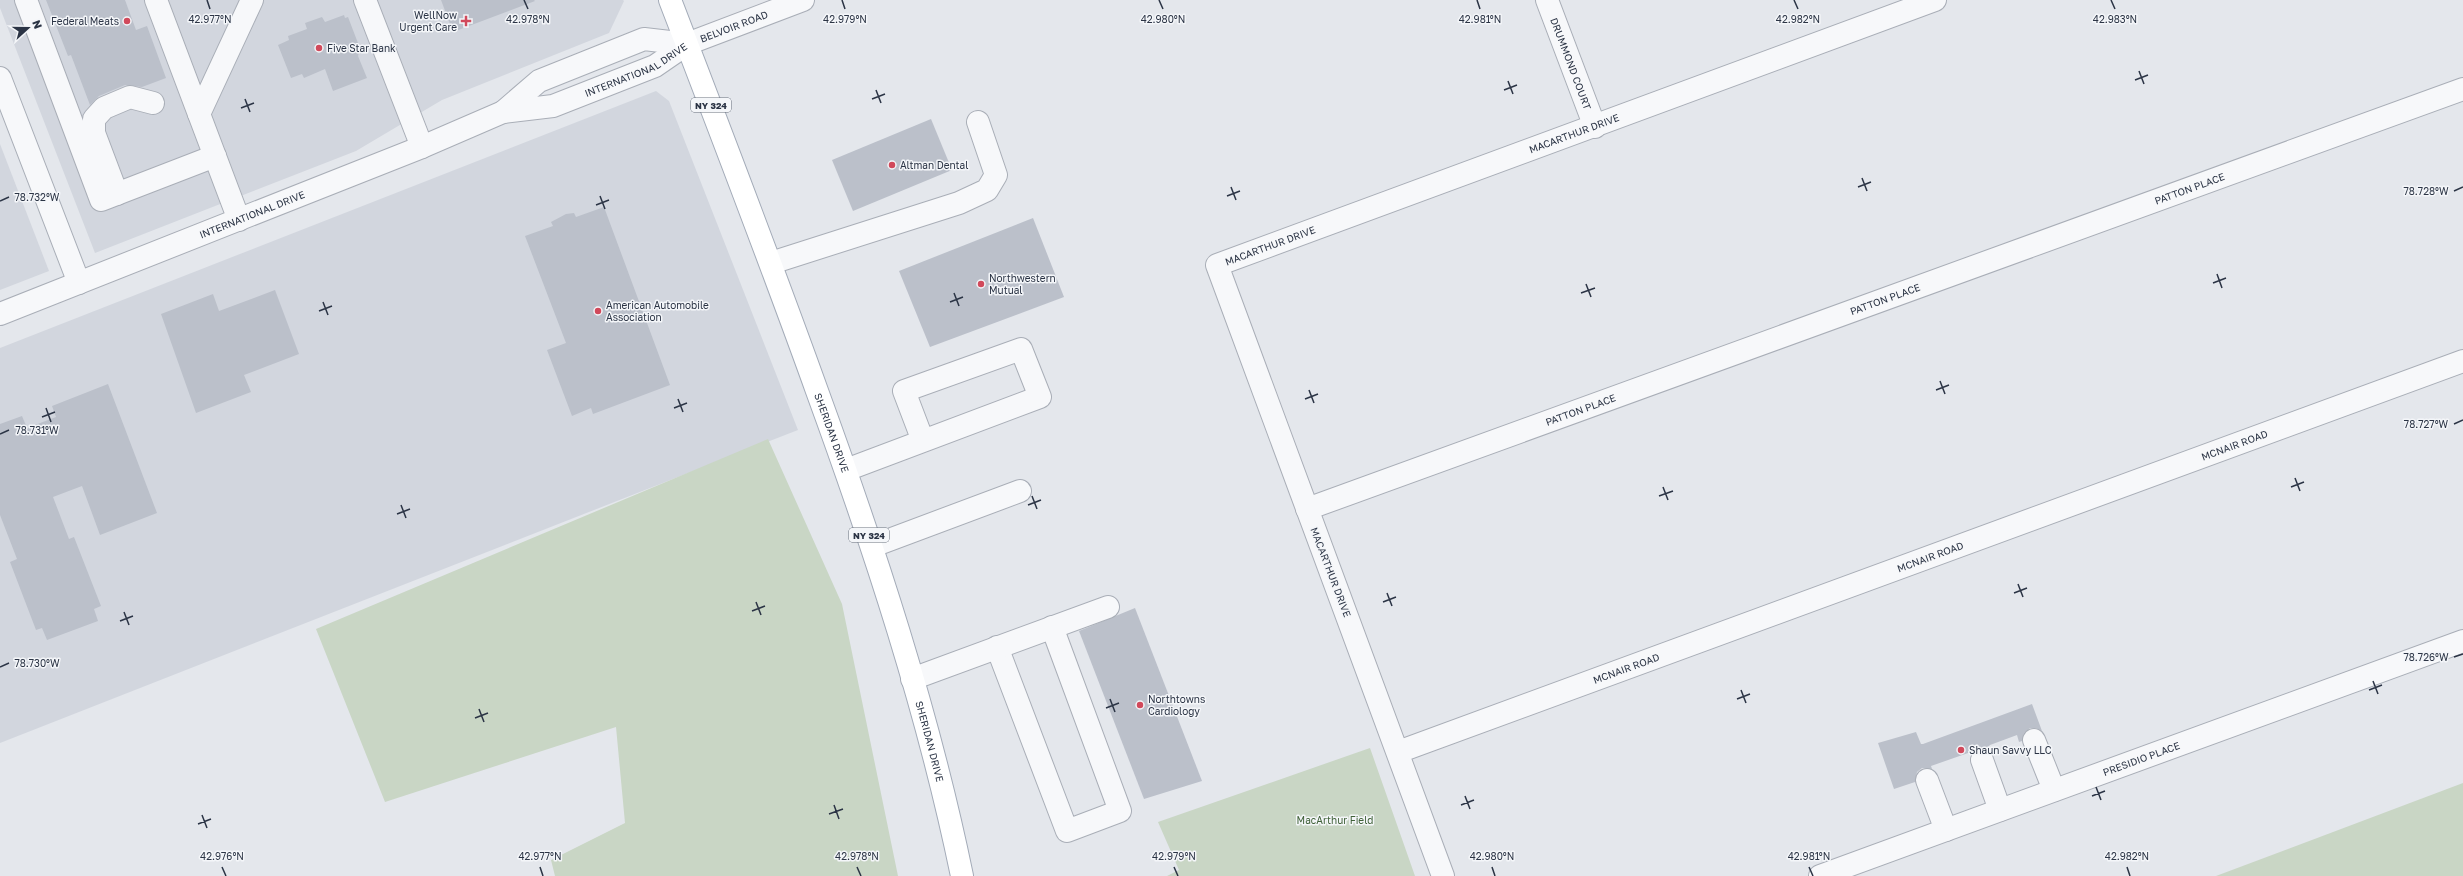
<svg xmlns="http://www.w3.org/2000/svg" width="2463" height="876" font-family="'Golos Text',sans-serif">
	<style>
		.built { fill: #d2d6de }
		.green { fill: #c9d6c5 }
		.building { fill: #bbc0ca }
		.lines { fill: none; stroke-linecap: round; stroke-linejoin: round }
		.minor-casing { stroke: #a9aeb7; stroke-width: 24 }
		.major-casing { stroke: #a3abb8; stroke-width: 24 }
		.minor { stroke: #f7f8fa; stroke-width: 22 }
		.major { stroke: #fff; stroke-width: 22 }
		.ticks { fill: none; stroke: #2b3445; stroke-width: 1.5 }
		.poi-dot { fill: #d1495b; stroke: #f4f6f9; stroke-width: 1.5 }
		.labels { text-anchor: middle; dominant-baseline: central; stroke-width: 3; stroke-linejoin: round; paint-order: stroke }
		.shield { fill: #f4f6f9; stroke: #676e7b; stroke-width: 1 }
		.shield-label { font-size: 9px; font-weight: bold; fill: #2b3445 }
		.poi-label { font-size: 10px; fill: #2b3445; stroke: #f4f6f9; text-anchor: start }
		.street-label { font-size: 10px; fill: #2b3445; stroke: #f4f6f9 }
		.park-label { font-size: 10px; fill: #3f6138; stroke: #f4f6f9 }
		.ticks-label { font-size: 10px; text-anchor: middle; fill: #2b3445; stroke: #f4f6f9; stroke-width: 3; stroke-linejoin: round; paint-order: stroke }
	</style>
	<rect width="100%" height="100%" fill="#e4e7ec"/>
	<!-- built -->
	<g class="built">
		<polygon points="0,0 623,0 624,1 609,33 442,100 356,151 95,253 0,8"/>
		<polygon points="656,91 669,101 798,430 0,743 0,348"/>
		<polygon points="0,144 49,271 0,290"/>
	</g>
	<!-- green -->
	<g class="green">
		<polygon points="768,439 842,604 898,876 555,876 551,860 625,823 616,727 385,802 316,629"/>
		<polygon points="1370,748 1415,876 1167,876 1179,870 1158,822"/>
		<polygon points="2463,783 2463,876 2216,876"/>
	</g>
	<!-- building -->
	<g class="building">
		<polygon points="46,0 125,0 136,30 147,26 166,78 142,87 125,85 99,96 90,105 71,55 68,56"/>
		<polygon points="441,0 534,0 535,1 453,32"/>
		<polygon points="344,15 345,18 348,17 361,51 359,52 358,56 367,78 333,91 325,69 304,78 302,74 291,78 278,45 289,40 288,36 307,29 305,23 322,17 325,22"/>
		<polygon points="931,119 952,170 853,211 832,160"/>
		<polygon points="604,207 670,385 593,414 591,408 572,416 547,350 566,343 525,236 553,226 551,222 566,214 574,213 576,217"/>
		<polygon points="1033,218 1064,297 930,347 899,271"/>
		<polygon points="275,290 299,354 244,375 251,392 196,413 161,314 213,294 219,311"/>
		<polygon points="108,384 157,513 100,535 82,486 53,497 69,539 74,537 101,606 94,609 98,621 47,640 42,628 36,630 10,562 17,559 0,515 0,424 22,416 27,428 56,417 52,406"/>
		<polygon points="1135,608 1202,781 1144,799 1079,631"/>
		<polygon points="2032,704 2042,731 2036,728 2030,728 2024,733 2022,741 2019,742 2017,735 1990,745 1986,749 1978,748 1972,754 1971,752 1931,766 1932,769 1922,768 1917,772 1915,782 1894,789 1878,743 1916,732 1921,744 1923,744"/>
	</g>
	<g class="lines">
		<defs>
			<g id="minor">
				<polyline points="26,0 101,200 215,156"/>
				<polyline points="156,0 239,220"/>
				<polyline points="365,0 422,147"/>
				<path id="s1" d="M1547,0L1595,127"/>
				<polyline points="0,78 79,283"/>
				<polyline points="503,112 539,81 644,39 687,44"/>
				<polyline points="199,114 252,0"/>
				<polyline points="117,194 94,133 94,119 104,108 130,97 153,103"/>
				<polyline points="771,263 959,203 987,190 996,175 978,122"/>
				<path id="s2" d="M0,314L422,147L503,112L553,106L655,66L687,44L803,0"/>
				<polyline points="846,470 1040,397 1021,349 904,391 923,441"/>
				<path id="s3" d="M1307,509L2463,89"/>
				<polyline points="873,546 1020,491"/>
				<polyline points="997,647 1067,831 1120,811 1052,627"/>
				<polyline points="912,679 1108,607"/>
				<polyline points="2034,740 2054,790"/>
				<path id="s4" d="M1398,752L2463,361"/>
				<polyline points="1982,760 2000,810"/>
				<polyline points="1927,780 1946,830"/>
				<path id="s5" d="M1443,876L1217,265L1935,0"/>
				<path id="s6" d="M1820,876L2463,641"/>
			</g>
			<g id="major">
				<path id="s7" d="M670,0C720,130 770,260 817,391C875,550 928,711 962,876"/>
			</g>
		</defs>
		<!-- minor casing -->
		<use href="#minor" class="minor-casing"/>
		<!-- major casing -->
		<use href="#major" class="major-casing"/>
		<!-- minor -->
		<use href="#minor" class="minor"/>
		<!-- major -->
		<use href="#major" class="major"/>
	</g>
	<!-- ticks -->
	<path class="ticks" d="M207,0L210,9M524,0L528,9M842,0L845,9M1159,0L1163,9M1477,0L1480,9M1794,0L1798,9M2111,0L2115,9M2139,71L2144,84M2135,80L2148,75M1508,81L1513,94M876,90L881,103M1504,90L1517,85M245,99L250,112M872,99L885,94M241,108L254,103M1862,178L1867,191M1231,187L1236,200M1858,187L1871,182M2454,191L2463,187M600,196L605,209M1227,196L1240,191M0,201L9,197M596,205L609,200M2217,274L2222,288M2213,283L2226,278M1586,284L1591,297M954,293L959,306M1581,293L1595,288M323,302L328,315M950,302L963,297M319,311L332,306M1940,381L1945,394M1309,390L1314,403M1936,390L1949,385M678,399L683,412M1305,399L1318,394M46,408L51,422M674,408L687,403M42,417L55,412M2454,424L2463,420M0,434L9,430M2295,478L2300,491M1663,487L1668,500M2291,487L2304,482M1032,496L1037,509M1659,496L1673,491M401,505L406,518M1028,505L1041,500M397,514L410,509M2018,584L2023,597M1387,593L1392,606M2014,593L2027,588M756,602L761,615M1383,602L1396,597M752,611L765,606M124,612L129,625M120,621L133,616M2454,657L2463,654M0,667L9,663M2373,681L2378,694M1741,690L1746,703M2369,690L2382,685M1110,699L1115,712M1737,699L1750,694M1106,708L1119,703M479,709L484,722M475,718L488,713M2096,787L2101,800M1465,796L1470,809M2092,796L2105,791M834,805L839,819M1461,805L1474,800M829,814L843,809M202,815L207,828M198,824L211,819M222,867L226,876M540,867L543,876M857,867L861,876M1174,867L1178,876M1492,867L1495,876M1809,867L1813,876M2127,867L2130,876"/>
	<!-- markers -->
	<g class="poi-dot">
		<circle cx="127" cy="21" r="4"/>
		<path d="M464 15h4v4h4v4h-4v4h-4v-4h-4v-4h4z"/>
		<circle cx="319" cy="48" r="4"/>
		<circle cx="892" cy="165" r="4"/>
		<circle cx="981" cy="284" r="4"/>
		<circle cx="598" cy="311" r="4"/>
		<circle cx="1140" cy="705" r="4"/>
		<circle cx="1961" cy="750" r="4"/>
	</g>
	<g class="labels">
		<!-- shield labels -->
		<g class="shield">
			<rect x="691" y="98" width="40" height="14" rx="3"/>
			<rect x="849" y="528" width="40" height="14" rx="3"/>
		</g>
		<g class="shield-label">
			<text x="711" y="105">NY 324</text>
			<text x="869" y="535">NY 324</text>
		</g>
		<!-- poi labels -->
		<g class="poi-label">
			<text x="457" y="15" text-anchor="end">WellNow<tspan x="457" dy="12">Urgent Care</tspan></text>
			<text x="119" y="21" text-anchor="end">Federal Meats</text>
			<text x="327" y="48">Five Star Bank</text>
			<text x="900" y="165">Altman Dental</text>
			<text x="989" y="278">Northwestern<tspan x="989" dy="12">Mutual</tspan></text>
			<text x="606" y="305">American Automobile<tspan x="606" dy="12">Association</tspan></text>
			<text x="1148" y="699">Northtowns<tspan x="1148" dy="12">Cardiology</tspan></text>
			<text x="1969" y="750">Shaun Savvy LLC</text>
		</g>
		<!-- street labels -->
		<g class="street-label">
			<text stroke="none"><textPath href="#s2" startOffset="791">BELVOIR ROAD</textPath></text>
			<text stroke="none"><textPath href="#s1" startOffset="68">DRUMMOND COURT</textPath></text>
			<text stroke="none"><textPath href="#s2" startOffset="683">INTERNATIONAL DRIVE</textPath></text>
			<text stroke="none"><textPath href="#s5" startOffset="1032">MACARTHUR DRIVE</textPath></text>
			<text stroke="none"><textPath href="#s3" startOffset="939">PATTON PLACE</textPath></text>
			<text stroke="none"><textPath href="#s2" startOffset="271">INTERNATIONAL DRIVE</textPath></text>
			<text stroke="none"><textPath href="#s5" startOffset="708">MACARTHUR DRIVE</textPath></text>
			<text stroke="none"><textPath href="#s3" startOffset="615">PATTON PLACE</textPath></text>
			<text stroke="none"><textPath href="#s3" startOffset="291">PATTON PLACE</textPath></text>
			<text stroke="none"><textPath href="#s7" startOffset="462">SHERIDAN DRIVE</textPath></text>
			<text stroke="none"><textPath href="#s4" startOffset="891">MCNAIR ROAD</textPath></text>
			<text stroke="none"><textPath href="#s4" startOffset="567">MCNAIR ROAD</textPath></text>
			<text transform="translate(1331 572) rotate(69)">MACARTHUR DRIVE</text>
			<text stroke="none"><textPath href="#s4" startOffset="243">MCNAIR ROAD</textPath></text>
			<text stroke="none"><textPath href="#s7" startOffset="786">SHERIDAN DRIVE</textPath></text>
			<text stroke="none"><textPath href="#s6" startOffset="342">PRESIDIO PLACE</textPath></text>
		</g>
		<!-- park labels -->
		<g class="park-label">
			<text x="1335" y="820">MacArthur Field</text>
		</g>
	</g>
	<g class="ticks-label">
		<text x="210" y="23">42.977°N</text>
		<text x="528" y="23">42.978°N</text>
		<text x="845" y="23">42.979°N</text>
		<text x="1163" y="23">42.980°N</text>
		<text x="1480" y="23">42.981°N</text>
		<text x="1798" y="23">42.982°N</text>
		<text x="2115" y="23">42.983°N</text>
		<text x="2426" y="195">78.728°W</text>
		<text x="37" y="201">78.732°W</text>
		<text x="2426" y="428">78.727°W</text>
		<text x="37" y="434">78.731°W</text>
		<text x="2426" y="661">78.726°W</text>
		<text x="37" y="667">78.730°W</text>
		<text x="222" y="860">42.976°N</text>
		<text x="540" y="860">42.977°N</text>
		<text x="857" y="860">42.978°N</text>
		<text x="1174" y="860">42.979°N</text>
		<text x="1492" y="860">42.980°N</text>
		<text x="1809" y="860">42.981°N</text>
		<text x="2127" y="860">42.982°N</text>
	</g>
	<!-- north arrow -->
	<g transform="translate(28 28) rotate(69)" stroke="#f4f6f9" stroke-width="3" paint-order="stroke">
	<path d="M0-3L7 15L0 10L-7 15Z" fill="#2b3445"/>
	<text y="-6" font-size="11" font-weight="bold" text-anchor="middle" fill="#2b3445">N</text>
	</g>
</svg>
